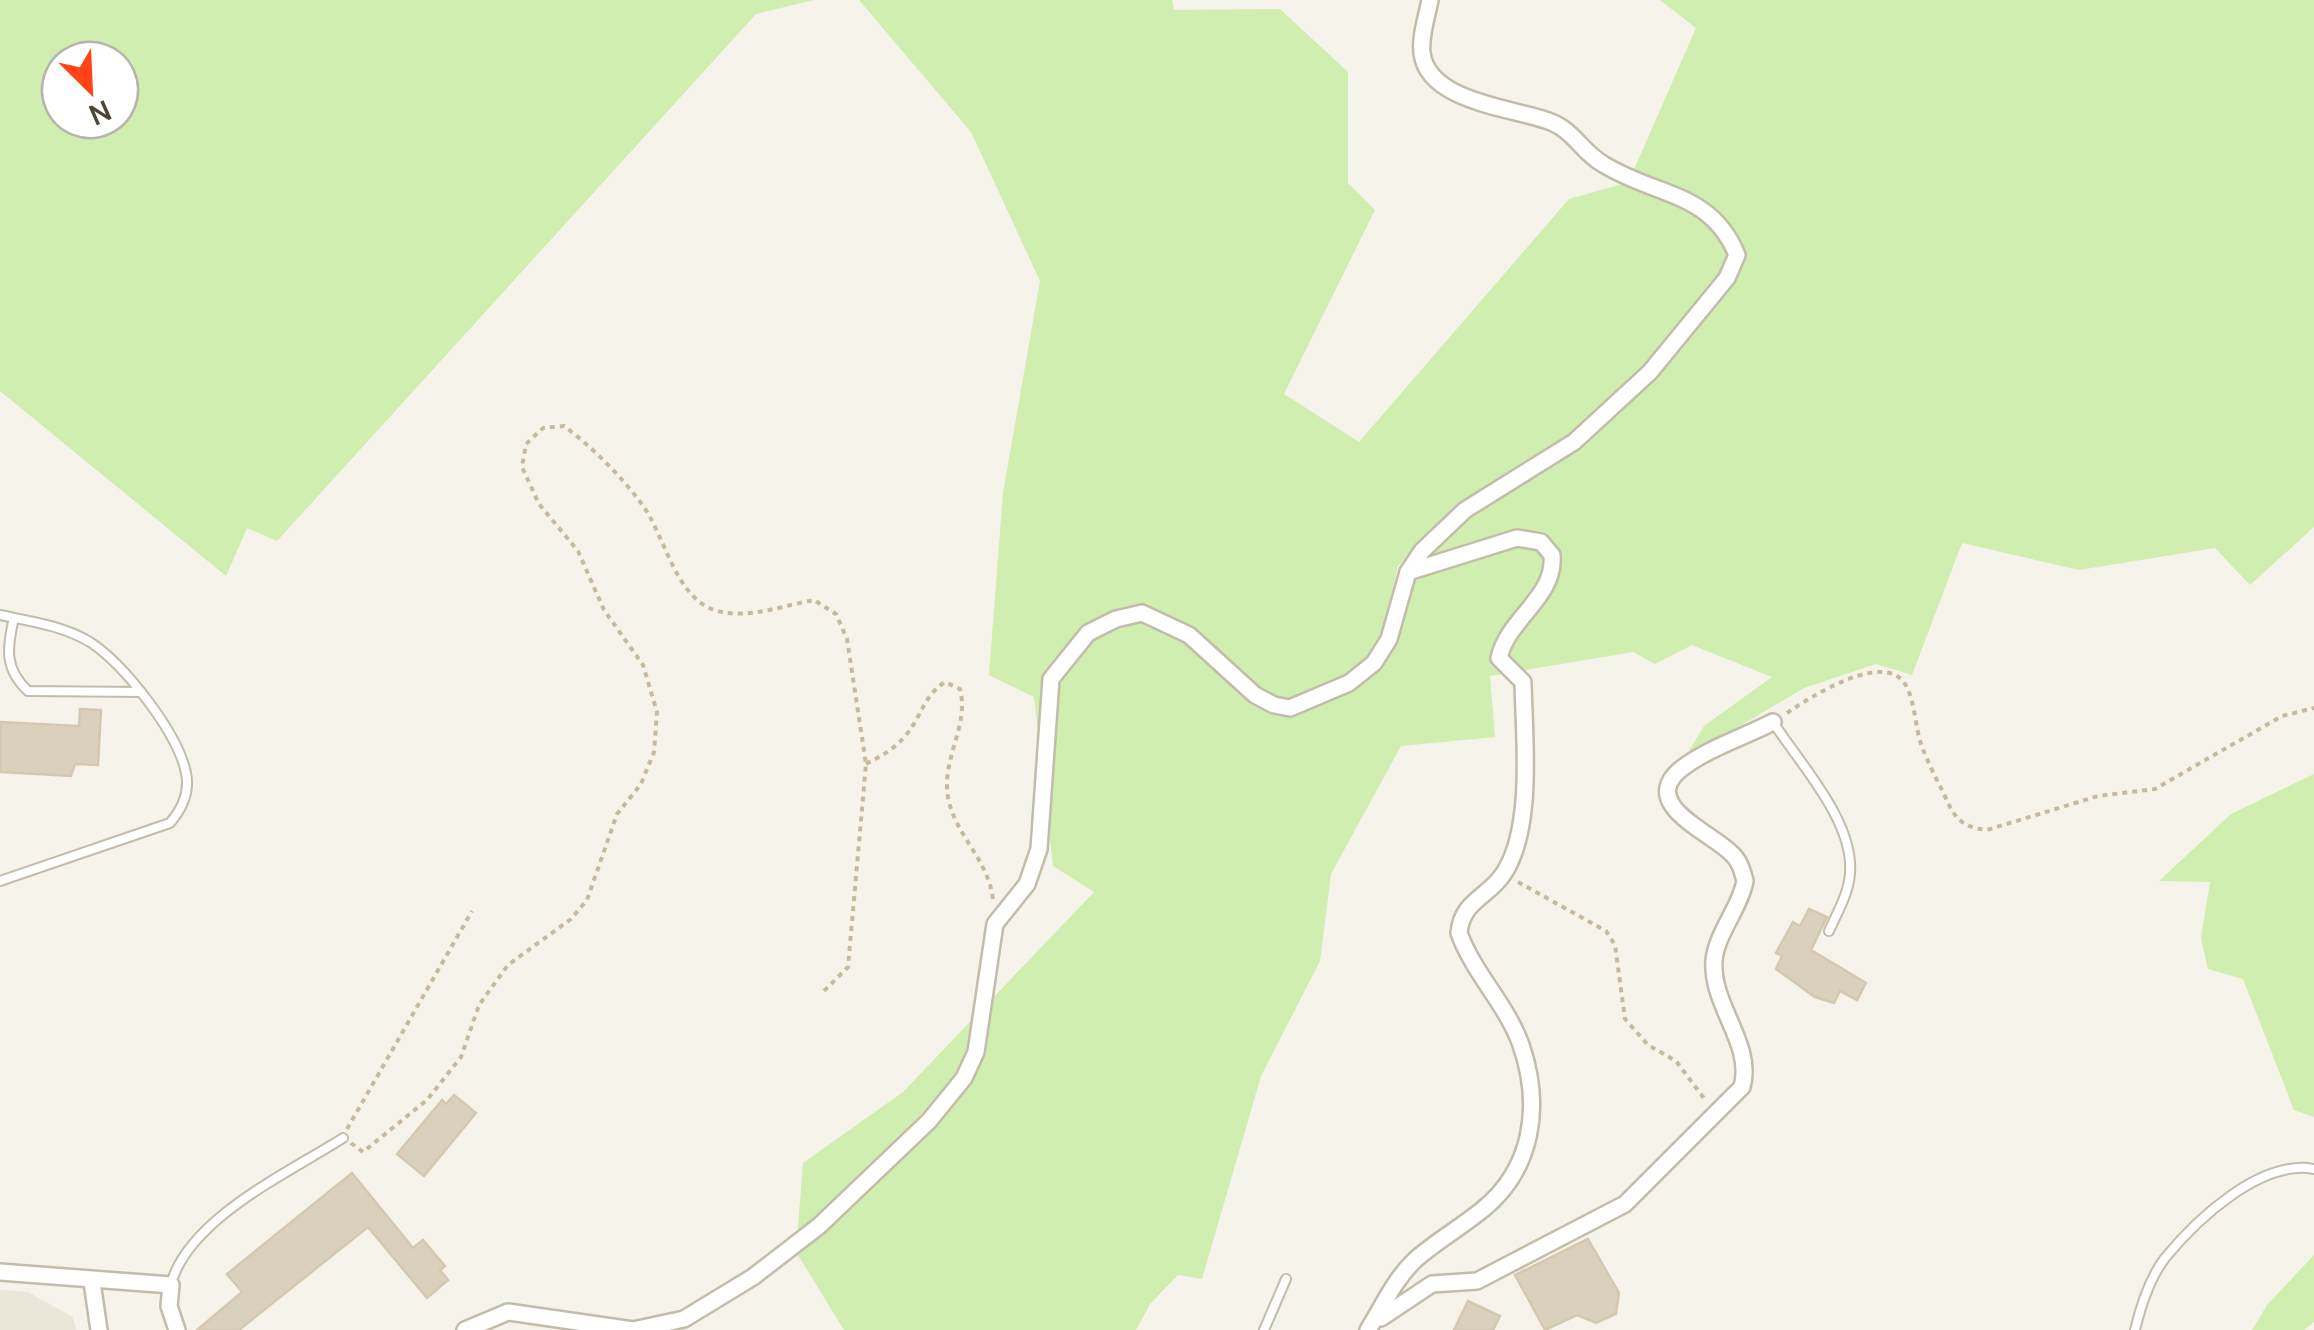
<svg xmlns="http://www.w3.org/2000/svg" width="2314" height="1330" font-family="Manrope,sans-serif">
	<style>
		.residential { fill: #ebe6d7 }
		.green { fill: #cfeeaf; fill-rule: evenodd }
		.building { fill: #dad0be; stroke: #d5c8b0; stroke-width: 2.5 }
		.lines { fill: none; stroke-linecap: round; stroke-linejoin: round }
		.service-casing { stroke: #c3bcab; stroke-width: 12 }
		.minor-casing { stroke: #c3bcab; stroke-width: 20 }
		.path { stroke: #c7b99b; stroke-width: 4; stroke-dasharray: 5 5; stroke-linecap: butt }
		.service { stroke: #fff; stroke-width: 8 }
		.minor { stroke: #fff; stroke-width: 15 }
	</style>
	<rect width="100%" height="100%" fill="#f6f3ea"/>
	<!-- residential -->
	<polygon class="residential" points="0,1290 28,1292 73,1317 76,1330 0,1330"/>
	<!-- green -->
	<g class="green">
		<path d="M0,0H814L756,14L277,541L247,528L226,576L0,391ZM60,60H120V120H60Z"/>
		<path d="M859,0H1172L1174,10L1280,9L1348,72V183L1375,210L1284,394L1359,442L1569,199L1626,183L1685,207L1716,228L1730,256L1726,267L1645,367L1570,437L1460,505L1398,566L1382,636L1368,658L1333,684L1351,691L1378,669L1413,577L1517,545L1559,553L1545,536L1516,531L1426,556L1469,515L1577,447L1739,272C1756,210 1676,189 1633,172L1696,28L1660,0H2314V527L2250,585L2215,548L2079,570L1962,543L1912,675L1876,664L1804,688L1684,759L1704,726L1772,677L1692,645L1655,664L1633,652L1490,676L1495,737L1401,746L1331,874L1320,961L1261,1076L1202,1279L1178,1275L1150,1304L1136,1330H844L796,1252L803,1163L903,1092L1094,892L1053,866L1034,697L989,675L1003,493L1040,281L971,132Z"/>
		<polygon points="2314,774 2314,1117 2294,1110 2243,979 2208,969 2201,938 2210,882 2159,881 2231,814"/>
		<polygon points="2314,1255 2314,1322 2304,1330 2252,1330 2267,1305"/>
	</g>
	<!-- building -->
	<g class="building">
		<polygon points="80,709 101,710 98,765 75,764 71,776 0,772 0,722 79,726"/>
		<polygon points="1809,909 1827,917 1811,950 1866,983 1857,1000 1840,991 1834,1003 1815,997 1776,969 1782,956 1776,953 1793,922 1800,926"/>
		<polygon points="454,1095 476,1113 424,1176 397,1154 442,1100 446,1104"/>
		<polygon points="352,1173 413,1248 423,1240 445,1266 440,1270 448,1280 427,1298 368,1227 239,1330 197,1330 242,1292 227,1274"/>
		<polygon points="1588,1239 1619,1293 1616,1314 1596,1323 1577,1315 1545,1330 1515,1275"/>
		<polygon points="1468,1301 1500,1316 1493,1330 1454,1330"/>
	</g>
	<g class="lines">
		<defs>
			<g id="service">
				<path d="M0,615C29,621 64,626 90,642C124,664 178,733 186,773C190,792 182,809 170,823L0,881"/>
				<path d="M14,618C7,647 4,669 28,691L141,692"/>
				<path d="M1773,722C1800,764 1854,821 1850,873C1849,893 1837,913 1829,931"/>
				<path d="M171,1284C189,1218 290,1172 343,1138"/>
				<polyline points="1264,1330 1286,1279"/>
				<path d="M2135,1330C2141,1305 2149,1279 2165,1258C2197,1219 2261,1159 2314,1169"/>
			</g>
			<g id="minor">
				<polyline points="0,1272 171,1285 169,1306 177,1330"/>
				<polyline points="92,1282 99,1330"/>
				<path d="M1381,1318L1432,1284L1477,1281L1625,1204L1742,1087C1754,1044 1711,1006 1714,961C1716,934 1740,908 1745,881C1742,870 1740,861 1731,853C1710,832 1638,804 1681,769C1706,749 1744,737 1773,722"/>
				<path d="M465,1330L508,1312L633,1330L684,1319L753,1277L819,1226L929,1121L964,1078L976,1052L995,924L1027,884L1039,849L1051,679L1088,633L1116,619L1142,613L1189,635L1255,695L1274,705L1290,708L1349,683L1374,663L1389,639L1408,572L1422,551L1465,510L1574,442L1650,372L1727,278L1737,255C1711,191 1656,197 1603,164C1582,152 1574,131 1551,122C1516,108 1428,103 1422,53C1420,36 1427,16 1430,0"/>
				<path d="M1368,1330C1383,1306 1394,1280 1415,1260C1435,1242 1460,1228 1482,1210C1533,1169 1542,1106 1521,1045C1507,1005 1474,974 1459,933C1462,900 1489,897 1504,873C1534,827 1524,737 1523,682L1499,658C1508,618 1556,597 1552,555L1541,542L1517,538L1408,572"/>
			</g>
		</defs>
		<!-- service casing -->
		<use href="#service" class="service-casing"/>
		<!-- minor casing -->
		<use href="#minor" class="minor-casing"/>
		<!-- path -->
		<g class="path">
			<path d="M1787,713C1810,697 1884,650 1905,684C1915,700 1915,726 1921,744C1927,761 1936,778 1944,794C1954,817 1960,827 1987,830L2098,796L2155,789L2282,716L2314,708"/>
			<path d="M866,764C881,756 895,749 906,735C922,716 923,696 945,682L960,689C970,727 939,761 949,802C958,838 989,861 993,900"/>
			<polyline points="1518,882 1606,931 1615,945 1625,1019 1648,1045 1676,1061 1706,1101"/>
			<polyline points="347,1129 472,911"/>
			<path d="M351,1143L363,1152L427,1100L461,1057L479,1005L508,965L571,919L587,900L617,814L641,784L654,752L657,712L643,665L604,610L578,551L539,504L522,467L526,444L543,428L564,426C592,447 620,475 641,503C666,535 675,604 722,612C751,618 786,605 814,600L836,614L847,639L866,764L848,967L824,991"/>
		</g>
		<!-- service -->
		<use href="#service" class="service"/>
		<!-- minor -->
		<use href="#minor" class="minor"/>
	</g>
	<!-- north arrow -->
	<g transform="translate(90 90) rotate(156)"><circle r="48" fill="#ffffff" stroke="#b7b4af" stroke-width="2.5"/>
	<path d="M0-8L18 38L0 25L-18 38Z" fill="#ff4418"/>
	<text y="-15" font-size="28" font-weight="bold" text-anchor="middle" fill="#4c4437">N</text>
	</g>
</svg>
